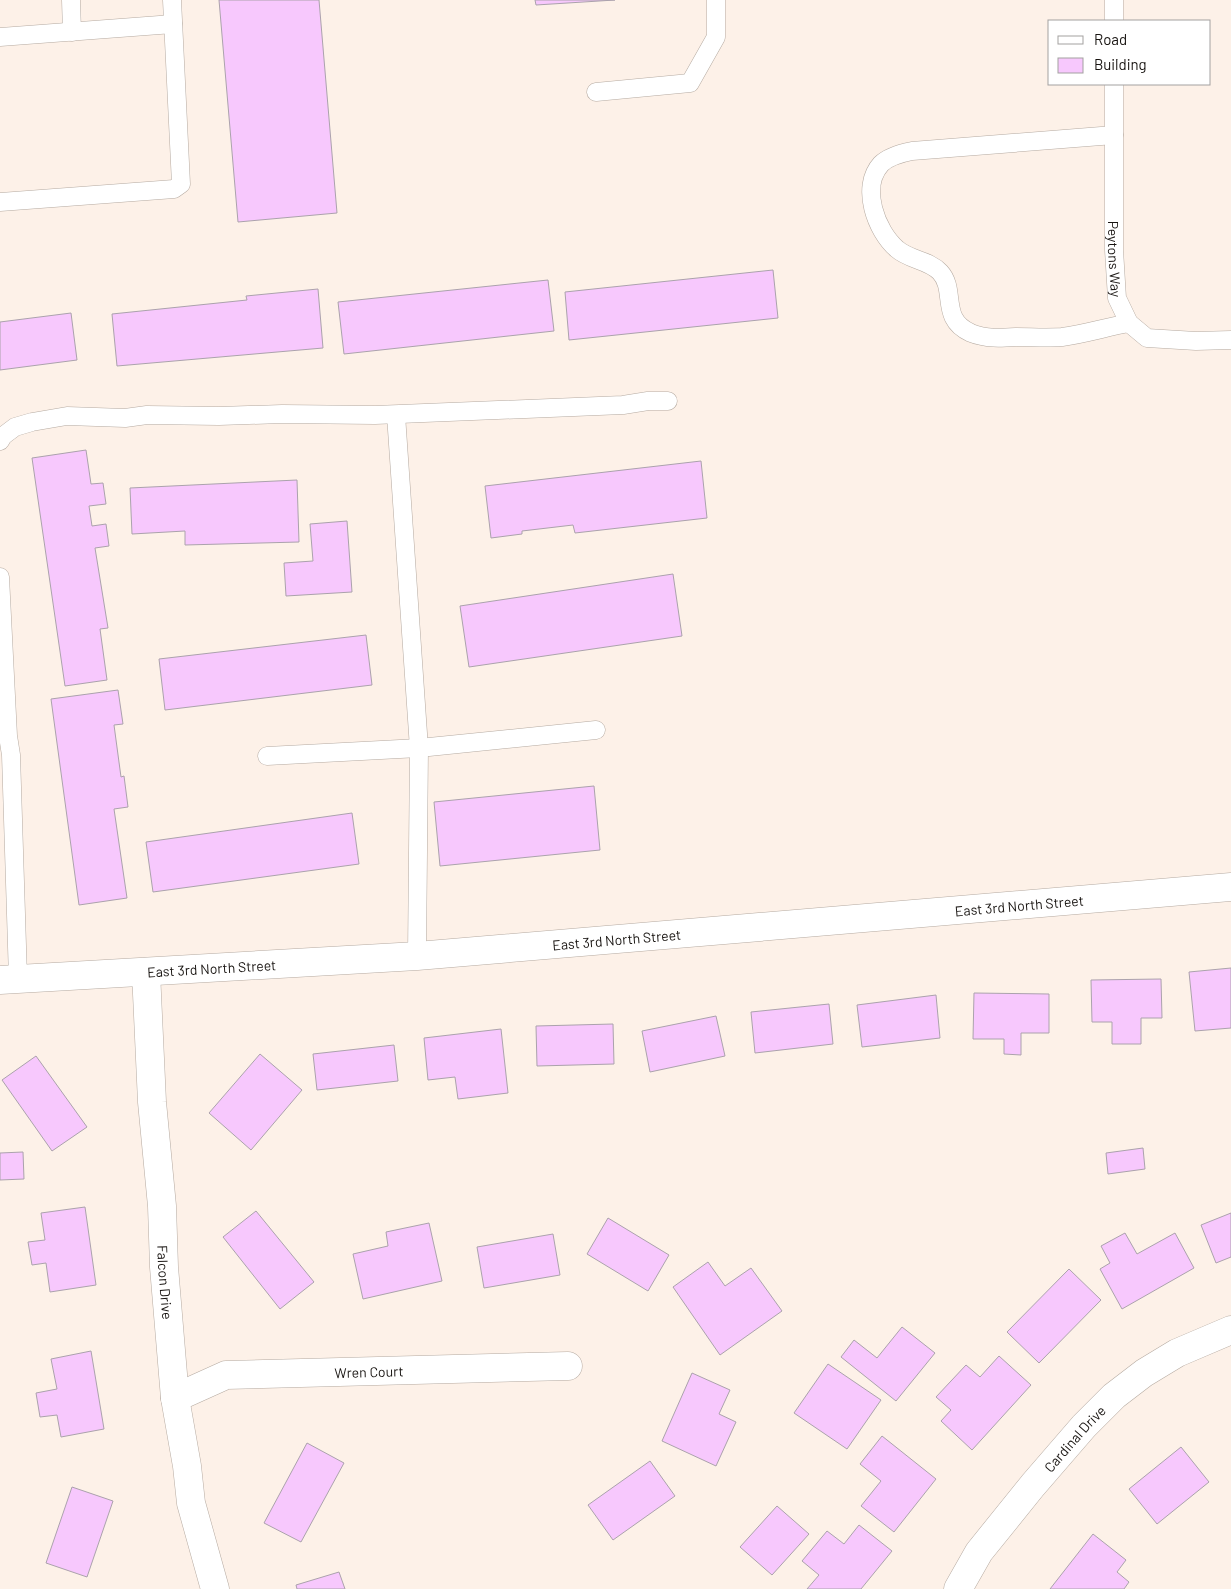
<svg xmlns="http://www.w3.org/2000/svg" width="1231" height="1589" font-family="Barlow,sans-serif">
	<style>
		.building { fill: #f7c8fd; stroke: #aba2ac }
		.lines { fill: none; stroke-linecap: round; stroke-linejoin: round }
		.lane-casing { stroke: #b5aaa1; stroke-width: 19 }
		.street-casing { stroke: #b5aaa1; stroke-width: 29 }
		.lane { stroke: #fff; stroke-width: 18 }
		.street { stroke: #fff; stroke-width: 28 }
		.labels { text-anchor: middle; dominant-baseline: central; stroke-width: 4; stroke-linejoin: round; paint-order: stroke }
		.street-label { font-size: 14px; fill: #181411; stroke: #fff }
	</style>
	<rect width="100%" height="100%" fill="#fdf1e8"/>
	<!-- building -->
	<g class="building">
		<polygon points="219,0 319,0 337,213 238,222"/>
		<polygon points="535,0 615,0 536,5"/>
		<polygon points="773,270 778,318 569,340 565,292"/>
		<polygon points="548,280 554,331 344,354 338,302"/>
		<polygon points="318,289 323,348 117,366 112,314 247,300 246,296"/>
		<polygon points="71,313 77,360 0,370 0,322"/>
		<polygon points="86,450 91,484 103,483 106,504 89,506 92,526 106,524 109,546 95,548 108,628 100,629 107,680 65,686 32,458"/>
		<polygon points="701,461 707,518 575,533 573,525 522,531 522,534 491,538 485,486"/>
		<polygon points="297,480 299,542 185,545 185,531 132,534 130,488"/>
		<polygon points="347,521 352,592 286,596 284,563 313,561 310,524"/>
		<polygon points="673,574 682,636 469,667 460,606"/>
		<polygon points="366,635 372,685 165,710 159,659"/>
		<polygon points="118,690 123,724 114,725 121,777 124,776 128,807 114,809 127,898 79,905 51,699"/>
		<polygon points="594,786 600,850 440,866 434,802"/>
		<polygon points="352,813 359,864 153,892 146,842"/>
		<polygon points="1231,968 1231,1028 1195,1031 1189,972"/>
		<polygon points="1161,979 1162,1018 1141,1018 1141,1044 1112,1044 1112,1022 1092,1022 1091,980"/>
		<polygon points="974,993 1049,994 1049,1033 1021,1033 1021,1055 1004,1054 1004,1039 973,1039"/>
		<polygon points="936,995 940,1038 862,1047 857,1005"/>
		<polygon points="829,1004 833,1044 755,1053 751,1012"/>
		<polygon points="716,1016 725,1056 650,1072 642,1031"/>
		<polygon points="613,1024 614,1064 537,1066 536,1026"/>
		<polygon points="501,1029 508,1093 458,1099 455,1077 428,1080 424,1038"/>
		<polygon points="394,1045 398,1081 317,1090 313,1054"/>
		<polygon points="260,1054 302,1090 251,1150 209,1113"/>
		<polygon points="36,1056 87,1127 52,1151 2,1080"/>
		<polygon points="1143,1148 1145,1169 1108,1174 1106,1153"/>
		<polygon points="23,1152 24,1179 0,1180 0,1153"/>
		<polygon points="85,1207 96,1285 50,1292 46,1263 32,1265 28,1242 45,1240 41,1213"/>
		<polygon points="256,1211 314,1282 280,1309 223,1237"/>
		<polygon points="1231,1213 1231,1257 1216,1263 1201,1225"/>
		<polygon points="608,1218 669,1255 648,1291 587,1254"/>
		<polygon points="429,1223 442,1281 363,1299 353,1254 388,1246 386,1232"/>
		<polygon points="1125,1233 1137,1254 1175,1233 1194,1268 1122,1309 1100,1269 1110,1263 1101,1246"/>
		<polygon points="553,1234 560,1275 484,1288 477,1247"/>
		<polygon points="708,1262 725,1286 751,1268 782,1311 720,1355 673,1287"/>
		<polygon points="1069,1269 1101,1300 1039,1363 1007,1332"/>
		<polygon points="902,1327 935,1353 896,1401 841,1357 854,1340 877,1358"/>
		<polygon points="91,1351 104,1429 61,1437 57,1415 40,1417 36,1393 57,1389 51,1359"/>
		<polygon points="999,1356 1031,1385 972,1450 941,1421 951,1410 936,1397 966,1365 980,1377"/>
		<polygon points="828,1364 881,1400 847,1449 794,1413"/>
		<polygon points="692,1373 730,1390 719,1414 736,1422 716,1466 662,1441"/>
		<polygon points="882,1436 936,1479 894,1532 861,1506 881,1481 860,1464"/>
		<polygon points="307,1443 344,1463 301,1542 264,1523"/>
		<polygon points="1181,1447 1209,1482 1157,1524 1129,1489"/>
		<polygon points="650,1461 675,1496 613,1540 588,1505"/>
		<polygon points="72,1487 113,1501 87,1577 46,1563"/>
		<polygon points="777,1506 809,1534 772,1575 740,1547"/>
		<polygon points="859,1525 892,1551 861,1589 807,1589 819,1575 802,1561 827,1531 844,1544"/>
		<polygon points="1093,1534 1126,1560 1117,1572 1129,1582 1124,1589 1050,1589"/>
		<polygon points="339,1572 345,1589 297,1589 296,1585"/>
	</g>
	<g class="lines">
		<defs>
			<g id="lane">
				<polyline points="71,0 72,32"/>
				<polyline points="1114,0 1114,21"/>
				<polyline points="0,37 173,24"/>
				<path id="s1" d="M1114,84V250L1117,298L1129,323L1147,338L1196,341L1231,340"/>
				<polyline points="596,92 690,83 716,37 716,0"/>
				<path d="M1114,135L912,151C902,153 889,156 881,164C860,187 876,231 897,249C909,260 929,260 940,272C957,290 939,319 971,333C986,339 1001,338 1016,337C1031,337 1047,338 1062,337C1084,334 1107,327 1129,323"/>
				<polyline points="0,202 174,189 181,184 172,0"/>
				<polyline points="396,415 419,748 417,956"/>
				<polyline points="0,441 3,436 15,427 32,422 67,416 125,418 147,415 219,416 282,414 375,415 623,405 648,401 668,401"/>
				<polyline points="0,577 8,736 11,755 18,978"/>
				<polyline points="267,756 419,748 596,730"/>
			</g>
			<g id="street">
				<path id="s2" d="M146,972L152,1102L162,1206L164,1267L175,1398L187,1466L191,1503L215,1589"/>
				<path id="s3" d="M0,980L417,956L1231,887"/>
				<path id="s4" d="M175,1398L226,1375L568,1366"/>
				<path id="s5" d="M958,1589L979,1552L1033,1485L1084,1426L1114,1396L1144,1373L1177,1353L1231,1330"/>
			</g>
		</defs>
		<!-- lane casing -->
		<use href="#lane" class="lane-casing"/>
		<!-- street casing -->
		<use href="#street" class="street-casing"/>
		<!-- lane -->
		<use href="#lane" class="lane"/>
		<!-- street -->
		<use href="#street" class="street"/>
	</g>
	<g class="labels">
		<!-- street labels -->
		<g class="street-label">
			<text stroke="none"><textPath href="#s1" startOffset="175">Peytons Way</textPath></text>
			<text stroke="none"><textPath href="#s3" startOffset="1022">East 3rd North Street</textPath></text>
			<text stroke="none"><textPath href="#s3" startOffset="618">East 3rd North Street</textPath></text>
			<text stroke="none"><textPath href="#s3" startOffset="212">East 3rd North Street</textPath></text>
			<text stroke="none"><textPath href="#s2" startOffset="311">Falcon Drive</textPath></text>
			<text stroke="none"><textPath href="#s4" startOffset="199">Wren Court</textPath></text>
			<text stroke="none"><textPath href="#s5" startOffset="191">Cardinal Drive</textPath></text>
		</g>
	</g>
	<!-- legend -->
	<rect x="1048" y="20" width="162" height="65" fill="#ffffff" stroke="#a3a1a0"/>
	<rect x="1058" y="36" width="25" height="8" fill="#ffffff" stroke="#a3a1a0"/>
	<text x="1094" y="45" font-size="15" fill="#181411">Road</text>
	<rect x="1058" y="58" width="25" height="15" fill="#f7c8fd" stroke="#a3a1a0"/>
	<text x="1094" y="70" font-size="15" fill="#181411">Building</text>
</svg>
